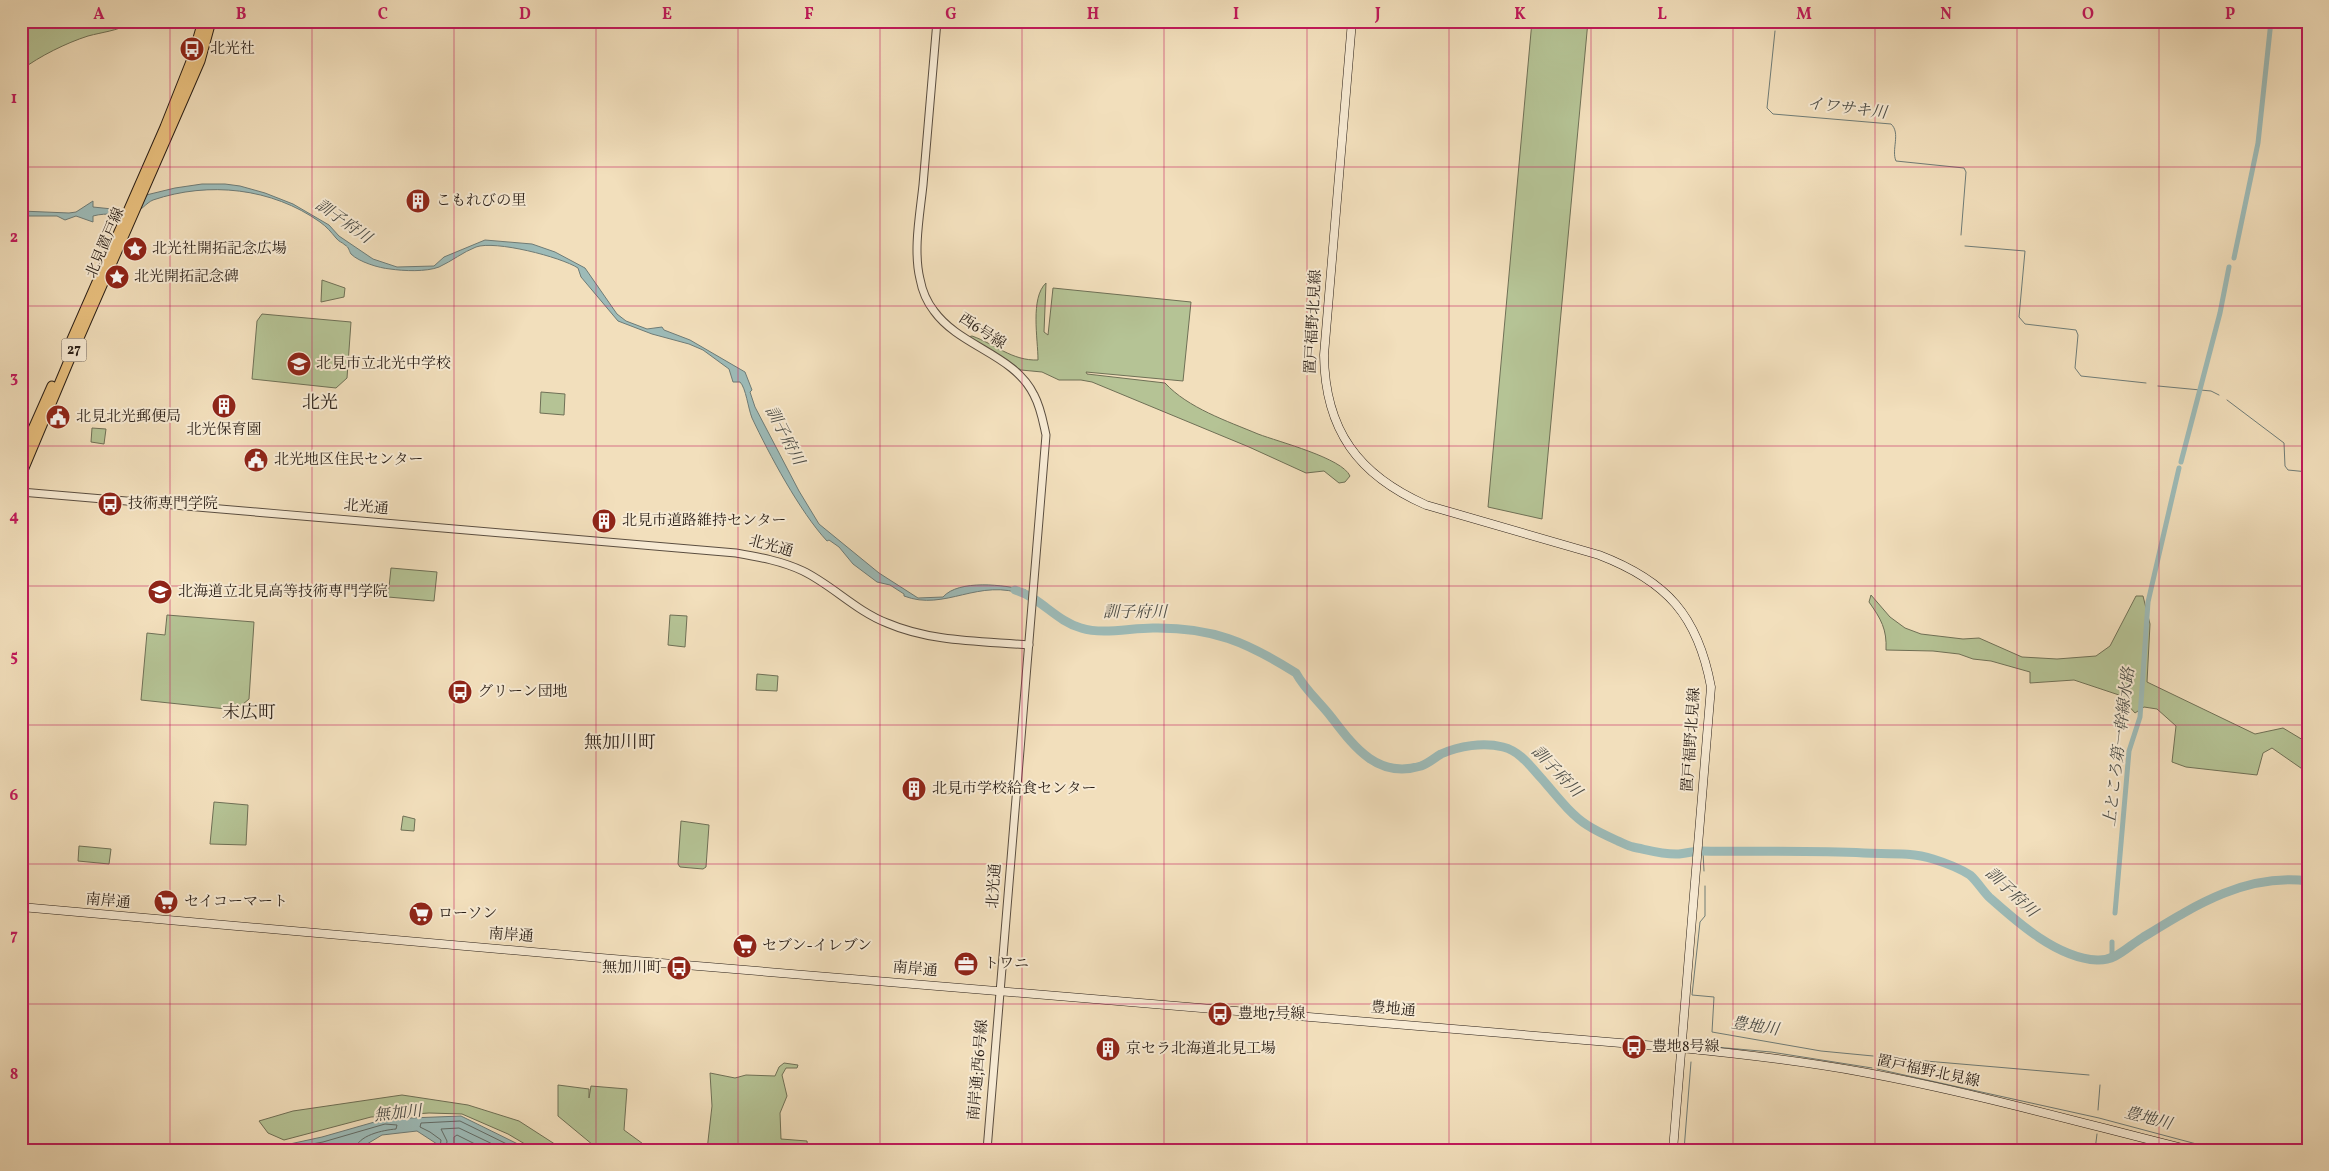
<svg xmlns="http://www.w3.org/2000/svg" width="2329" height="1171" font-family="Vollkorn,'Noto Serif JP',serif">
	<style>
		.green { fill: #b5c395; stroke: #6f7056 }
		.water { fill: #9dbbb8; stroke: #6f7c77 }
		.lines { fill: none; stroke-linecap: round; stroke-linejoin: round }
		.shore { stroke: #636c67; stroke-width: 1 }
		.stream { stroke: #6f7c77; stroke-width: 1 }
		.canal { stroke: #9dbbb8; stroke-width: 5 }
		.river { stroke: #9dbbb8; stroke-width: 9 }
		.tertiary-casing { stroke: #5b4e40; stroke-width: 9 }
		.secondary-casing { stroke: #291e16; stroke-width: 9 }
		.primary-casing { stroke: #291e16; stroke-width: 11 }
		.tertiary { stroke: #f7ead3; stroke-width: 7 }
		.secondary { stroke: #f7ead3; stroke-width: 8 }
		.primary { stroke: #e9c07e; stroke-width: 9 }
		.grid { fill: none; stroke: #c2185b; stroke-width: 1; stroke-opacity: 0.55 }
		.labels { text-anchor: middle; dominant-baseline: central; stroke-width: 4; stroke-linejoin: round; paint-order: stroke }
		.shield { fill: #f7ead3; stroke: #675b4f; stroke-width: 1 }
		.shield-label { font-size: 14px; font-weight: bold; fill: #291e16 }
		.poi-label { font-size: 15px; fill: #291e16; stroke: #f7ead3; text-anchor: start }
		.street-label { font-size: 15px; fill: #291e16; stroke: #f7ead3 }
		.water-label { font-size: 16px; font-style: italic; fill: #4c4d47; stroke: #f7ead3 }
		.quarter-label { font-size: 18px; fill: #291e16; stroke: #f7ead3 }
		.neatline { fill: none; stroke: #c2185b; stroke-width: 2 }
		.grid-label { font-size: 16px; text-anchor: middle; font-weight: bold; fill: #c2185b }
	</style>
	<rect width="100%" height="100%" fill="#f2dfbc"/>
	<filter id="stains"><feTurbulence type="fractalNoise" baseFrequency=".004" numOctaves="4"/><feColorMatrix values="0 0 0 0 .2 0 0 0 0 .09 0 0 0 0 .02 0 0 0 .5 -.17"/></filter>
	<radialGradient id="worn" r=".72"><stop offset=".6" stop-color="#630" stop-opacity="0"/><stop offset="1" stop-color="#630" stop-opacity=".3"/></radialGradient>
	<!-- green -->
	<g class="green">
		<path d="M30,21H127L129,24C116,31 103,32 88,36C66,43 40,56 21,70V22Z"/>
		<polygon points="1532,21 1588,21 1542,519 1488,507"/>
		<polygon points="322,280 345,288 344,297 321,302"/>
		<path d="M1046,283L1044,332L1048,335L1053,288L1191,302L1183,381L1086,372L1087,374L1165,383C1188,408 1227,421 1258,434C1279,442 1342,458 1350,476L1345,482L1339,483L1324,471L1306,473L1249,447L1092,382L1081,380H1059L1042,372L1021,370L968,337L972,336C995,344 1012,361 1038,360C1038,339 1030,298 1046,283Z"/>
		<polygon points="262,314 351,322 347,378 336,388 252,379 257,321"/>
		<polygon points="541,392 565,394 564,415 540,413"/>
		<polygon points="92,428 106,429 104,444 91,442"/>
		<polygon points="391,568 437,572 434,601 388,597"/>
		<path d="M1871,595L1890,617L1905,628L1921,634L1963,639L1979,638L2022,657L2057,659L2096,656L2110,646L2136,596H2143L2150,624L2147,682L2255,734L2283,728L2308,743V773L2272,748L2263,753L2257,775L2186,767L2172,762L2176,726L2157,709L2144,707L2135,713L2119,695L2074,680L2030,683V672L1991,661L1973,659L1959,654L1933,651L1886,650C1887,629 1881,619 1869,602Z"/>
		<polygon points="167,615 254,622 249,699 236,710 141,700 147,633 165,635"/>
		<polygon points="670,615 687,616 685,647 668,645"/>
		<polygon points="757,674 778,676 777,691 756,690"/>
		<polygon points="214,802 248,805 246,845 210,844"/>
		<polygon points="403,816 415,819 414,831 401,830"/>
		<polygon points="681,821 709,825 706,867 703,869 680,867 678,864"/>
		<polygon points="79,846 111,849 109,864 78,861"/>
		<polygon points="784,1063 798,1065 797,1068 786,1068 782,1075 787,1096 780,1113 781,1139 807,1141 808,1150 707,1150 712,1106 710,1073 735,1078 746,1075 775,1076 779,1067"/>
		<polygon points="558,1085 589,1089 589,1098 591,1086 627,1089 624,1130 650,1149 654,1150 599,1150 558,1116"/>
		<polygon points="402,1095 468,1105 519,1121 564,1150 535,1150 508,1134 462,1114 429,1113 371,1117 284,1140 268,1133 259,1121 293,1111"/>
	</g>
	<!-- water -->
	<g class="water">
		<path d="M202,184H225L240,186L265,193L293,204L329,225L339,236L373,259L397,267L434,266L444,257L485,240L532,244L555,252L585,268L617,314L626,321L647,329L662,327L664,330L690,340L745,372L752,390L750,392L755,407L799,491L819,524L879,573L918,598L943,597C959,579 1004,585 1026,590L1025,595C979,577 945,612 904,596V594L890,585L877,582L853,564L839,547L829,540L827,541C800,512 769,454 752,418C748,408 746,388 740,382H733L729,369L703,350L689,344L652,334L618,321L581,277L578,268C561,257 495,240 476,247C463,252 452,261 439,267C426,272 404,271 390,269C379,268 359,262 351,254C349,251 349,247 345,245C342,242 339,242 336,238C331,232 327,227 320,222C272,188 209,181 153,200C146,203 141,211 135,212C121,216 107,212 93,216V222L76,216L65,220L57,216H21V211L69,213L76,212L93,201V207L122,210L142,196L175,188Z"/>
		<polygon points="461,1116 530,1150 418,1150 437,1144 417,1131 382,1135 357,1150 262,1150 322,1137 385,1119"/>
	</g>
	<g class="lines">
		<!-- shore -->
		<g class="shore">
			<path d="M279,1150L323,1142L385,1124L397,1125L396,1129C384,1130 357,1135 355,1150"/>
			<polyline points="434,1150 440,1147 441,1140 430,1132 420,1127 421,1123 460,1121 519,1150"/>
			<polyline points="446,1150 447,1141 441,1129 459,1128 505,1150"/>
			<polyline points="454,1150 454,1137 457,1135 487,1150"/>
		</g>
		<!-- stream -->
		<g class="stream">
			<path d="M1775,31L1767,108L1773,114L1891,124C1901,133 1891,150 1896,161L1964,168L1966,172L1961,235"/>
			<polyline points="1965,246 2025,251 2019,317 2025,324 2076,330 2078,335 2075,368 2081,376 2146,383"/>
			<polyline points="2158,386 2211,391 2219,395"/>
			<polyline points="2227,400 2284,443 2285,466 2288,470 2308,472"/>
			<polyline points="1703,851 1704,871"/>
			<polyline points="1705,886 1705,916 1700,922 1692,995 1714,997 1712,1032 1821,1051 1873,1056"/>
			<polyline points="1693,1045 1771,1052 1872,1068"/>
			<polyline points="1879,1057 2089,1075"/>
			<polyline points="1877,1069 2099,1118 2219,1150"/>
			<polyline points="2098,1110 2100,1085"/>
			<polyline points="1684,1150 1691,1062"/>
			<polyline points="2095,1150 2097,1134"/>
		</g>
		<!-- canal -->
		<g class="canal">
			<polyline points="2234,258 2258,143 2271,21"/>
			<polyline points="2181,462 2220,313 2229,267"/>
			<polyline points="2115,913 2129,751 2140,717 2148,602 2179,468"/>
			<polyline points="2112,959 2112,942"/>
		</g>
		<!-- river -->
		<path class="river" d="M1015,590C1040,597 1056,621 1081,628C1103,635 1130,628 1153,628C1212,627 1247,642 1296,673C1305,690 1320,702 1332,718C1355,748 1378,779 1421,766C1429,763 1434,758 1441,754C1459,746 1483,742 1503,747C1520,751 1531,767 1542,779C1556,795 1570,814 1587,825C1596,831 1607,836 1618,841C1623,843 1628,846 1633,847C1648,850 1664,855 1679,854C1687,853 1694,851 1702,851C1756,852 1810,850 1864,853C1886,854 1911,852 1933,859C1946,863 1959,868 1970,875C1977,881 1982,890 1989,897C2017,922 2057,958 2097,960C2116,961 2127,947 2142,938C2194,906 2245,873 2308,881"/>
		<defs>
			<g id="tertiary">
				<path d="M937,21C932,76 928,130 923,185C920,214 913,250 920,279C922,290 927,302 934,311C960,347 1014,354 1034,395C1041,408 1043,422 1046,435L987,1150"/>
				<path d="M21,492L736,553C759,557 782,561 803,571C832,585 856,611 887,623C931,642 981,641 1029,645"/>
			</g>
			<g id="secondary">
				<path d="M1352,21L1324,355C1325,430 1358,475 1426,505L1599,555C1667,581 1698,616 1711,687L1673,1150"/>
				<path d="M21,907L601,958L1681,1048C1742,1054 1802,1061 1862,1072C1972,1092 2081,1123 2190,1150"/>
			</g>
			<g id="primary">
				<polyline points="69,346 165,127 192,59 203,21"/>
				<polyline points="21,456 52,386"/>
				<polyline points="21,475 68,363 187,91 200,61 211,21"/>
			</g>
		</defs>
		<!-- tertiary casing -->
		<use href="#tertiary" class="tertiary-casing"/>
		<!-- secondary casing -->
		<use href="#secondary" class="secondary-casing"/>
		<!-- primary casing -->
		<use href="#primary" class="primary-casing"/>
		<!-- tertiary -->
		<use href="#tertiary" class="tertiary"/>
		<!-- secondary -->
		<use href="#secondary" class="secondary"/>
		<!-- primary -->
		<use href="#primary" class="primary"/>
	</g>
	<!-- grid -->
	<path class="grid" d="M170,21V1150M312,21V1150M454,21V1150M596,21V1150M738,21V1150M880,21V1150M1022,21V1150M1164,21V1150M1307,21V1150M1449,21V1150M1591,21V1150M1733,21V1150M1875,21V1150M2017,21V1150M2159,21V1150M21,167H2308M21,306H2308M21,446H2308M21,586H2308M21,725H2308M21,864H2308M21,1004H2308"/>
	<!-- icons -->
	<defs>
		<symbol id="bus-disc" viewBox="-11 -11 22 22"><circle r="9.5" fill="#8f2418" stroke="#f7ead3"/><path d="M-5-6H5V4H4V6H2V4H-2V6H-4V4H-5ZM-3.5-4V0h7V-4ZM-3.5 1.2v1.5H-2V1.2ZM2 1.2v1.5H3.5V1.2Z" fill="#fff"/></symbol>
		<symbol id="building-disc" viewBox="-11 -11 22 22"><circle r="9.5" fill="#8f2418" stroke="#f7ead3"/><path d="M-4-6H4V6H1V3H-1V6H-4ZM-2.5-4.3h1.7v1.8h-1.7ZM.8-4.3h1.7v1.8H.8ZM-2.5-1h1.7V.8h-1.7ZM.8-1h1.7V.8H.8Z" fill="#fff"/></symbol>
		<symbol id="sight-disc" viewBox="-11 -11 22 22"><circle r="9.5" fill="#8f2418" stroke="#f7ead3"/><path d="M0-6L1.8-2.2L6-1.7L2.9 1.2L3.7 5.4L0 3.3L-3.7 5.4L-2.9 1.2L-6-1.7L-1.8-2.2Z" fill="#fff"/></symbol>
		<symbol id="school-disc" viewBox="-11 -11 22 22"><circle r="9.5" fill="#8f2418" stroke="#f7ead3"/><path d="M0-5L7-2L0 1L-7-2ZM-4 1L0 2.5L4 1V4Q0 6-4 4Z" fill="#fff"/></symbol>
		<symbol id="civic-disc" viewBox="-11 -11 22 22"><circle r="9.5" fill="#8f2418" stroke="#f7ead3"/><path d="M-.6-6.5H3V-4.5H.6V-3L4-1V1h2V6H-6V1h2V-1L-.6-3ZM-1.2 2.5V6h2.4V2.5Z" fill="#fff"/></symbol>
		<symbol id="university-disc" viewBox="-11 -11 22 22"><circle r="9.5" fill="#8f2418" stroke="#f7ead3"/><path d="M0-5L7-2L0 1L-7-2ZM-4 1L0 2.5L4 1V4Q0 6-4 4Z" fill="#fff"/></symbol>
		<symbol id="supermarket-disc" viewBox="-11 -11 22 22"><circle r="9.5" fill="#8f2418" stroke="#f7ead3"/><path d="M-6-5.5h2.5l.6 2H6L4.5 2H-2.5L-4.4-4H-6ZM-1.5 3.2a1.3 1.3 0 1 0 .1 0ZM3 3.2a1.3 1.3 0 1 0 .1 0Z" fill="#fff"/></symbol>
		<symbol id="office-disc" viewBox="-11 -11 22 22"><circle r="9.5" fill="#8f2418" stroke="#f7ead3"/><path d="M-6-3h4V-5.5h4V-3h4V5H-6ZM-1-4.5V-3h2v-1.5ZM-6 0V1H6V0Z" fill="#fff"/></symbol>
	</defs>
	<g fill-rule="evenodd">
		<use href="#bus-disc" x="178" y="35" width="28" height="28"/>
		<use href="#building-disc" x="404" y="187" width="28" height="28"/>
		<use href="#sight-disc" x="121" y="235" width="28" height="28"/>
		<use href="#sight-disc" x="103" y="263" width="28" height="28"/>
		<use href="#school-disc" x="285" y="350" width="28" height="28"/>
		<use href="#building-disc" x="210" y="392" width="28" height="28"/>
		<use href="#civic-disc" x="44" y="403" width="28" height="28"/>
		<use href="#civic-disc" x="242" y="446" width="28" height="28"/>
		<use href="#bus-disc" x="96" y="490" width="28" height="28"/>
		<use href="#building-disc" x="590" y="507" width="28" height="28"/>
		<use href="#university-disc" x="146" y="578" width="28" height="28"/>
		<use href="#bus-disc" x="446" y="678" width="28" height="28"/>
		<use href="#building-disc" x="900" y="775" width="28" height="28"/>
		<use href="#supermarket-disc" x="152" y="888" width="28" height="28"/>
		<use href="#supermarket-disc" x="407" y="900" width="28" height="28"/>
		<use href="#supermarket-disc" x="731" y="932" width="28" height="28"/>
		<use href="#office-disc" x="952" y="950" width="28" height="28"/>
		<use href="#bus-disc" x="665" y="954" width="28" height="28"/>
		<use href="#bus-disc" x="1206" y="1000" width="28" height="28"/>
		<use href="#bus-disc" x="1620" y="1033" width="28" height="28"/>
		<use href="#building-disc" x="1094" y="1035" width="28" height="28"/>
	</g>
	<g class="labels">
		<!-- shield labels -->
		<rect class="shield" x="61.5" y="338.5" width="25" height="23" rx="4"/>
		<g class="shield-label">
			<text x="74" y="350">27</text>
		</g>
		<!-- poi labels -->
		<g class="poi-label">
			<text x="210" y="49">北光社</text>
			<text x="436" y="201">こもれびの里</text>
			<text x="152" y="249">北光社開拓記念広場</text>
			<text x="134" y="277">北光開拓記念碑</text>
			<text x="316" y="364">北見市立北光中学校</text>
			<text x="76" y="417">北見北光郵便局</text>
			<text x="224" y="430" text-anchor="middle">北光保育園</text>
			<text x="274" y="460">北光地区住民センター</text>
			<text x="128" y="504">技術専門学院</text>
			<text x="622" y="521">北見市道路維持センター</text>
			<text x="178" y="592">北海道立北見高等技術専門学院</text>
			<text x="478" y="692">グリーン団地</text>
			<text x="932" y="789">北見市学校給食センター</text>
			<text x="184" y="902">セイコーマート</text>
			<text x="438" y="914">ローソン</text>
			<text x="762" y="946">セブン-イレブン</text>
			<text x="984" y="964">トワニ</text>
			<text x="662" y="968" text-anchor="end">無加川町</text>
			<text x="1238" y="1014">豊地7号線</text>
			<text x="1652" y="1047">豊地8号線</text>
			<text x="1126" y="1049">京セラ北海道北見工場</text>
		</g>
		<!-- street labels -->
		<g class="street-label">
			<text transform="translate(106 243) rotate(-67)">北見置戸線</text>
			<text transform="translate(1314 322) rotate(-87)">置戸福野北見線</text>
			<text transform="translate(982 332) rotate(33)">西6号線</text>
			<text transform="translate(366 508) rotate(5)">北光通</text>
			<text transform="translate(771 547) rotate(15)">北光通</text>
			<text transform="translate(1692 740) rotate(-86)">置戸福野北見線</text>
			<text transform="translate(995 886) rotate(-86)">北光通</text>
			<text transform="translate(108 902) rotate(5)">南岸通</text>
			<text transform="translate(511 936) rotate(4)">南岸通</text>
			<text transform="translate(915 970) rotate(5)">南岸通</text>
			<text transform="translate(1393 1010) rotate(5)">豊地通</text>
			<text transform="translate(979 1070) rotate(-85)">南岸通;西6号線</text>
			<text transform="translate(1928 1072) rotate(12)">置戸福野北見線</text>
		</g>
		<!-- water labels -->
		<g class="water-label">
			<text transform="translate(1847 109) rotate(7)">イワサキ川</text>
			<text transform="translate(343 222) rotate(35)">訓子府川</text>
			<text transform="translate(784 436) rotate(62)">訓子府川</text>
			<text x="1135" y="613">訓子府川</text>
			<text transform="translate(2120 747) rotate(-83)">上ところ第一幹線水路</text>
			<text transform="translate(1556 772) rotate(46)">訓子府川</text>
			<text transform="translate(2011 893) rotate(43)">訓子府川</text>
			<text transform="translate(1755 1027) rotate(9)">豊地川</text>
			<text transform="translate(398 1114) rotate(-6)">無加川</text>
			<text transform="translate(2148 1119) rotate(15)">豊地川</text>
		</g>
		<!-- quarter labels -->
		<g class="quarter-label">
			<text x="320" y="403">北光</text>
			<text x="249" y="713">末広町</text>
			<text x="620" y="743">無加川町</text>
		</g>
	</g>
	<!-- margin -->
	<rect width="2329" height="1171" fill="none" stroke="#f2dfbc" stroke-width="55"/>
	<rect x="28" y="28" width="2274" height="1116" class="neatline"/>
	<g class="grid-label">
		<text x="99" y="19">A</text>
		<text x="241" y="19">B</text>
		<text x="383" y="19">C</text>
		<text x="525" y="19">D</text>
		<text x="667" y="19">E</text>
		<text x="809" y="19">F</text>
		<text x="951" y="19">G</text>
		<text x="1093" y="19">H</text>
		<text x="1236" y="19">I</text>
		<text x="1378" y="19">J</text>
		<text x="1520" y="19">K</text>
		<text x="1662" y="19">L</text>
		<text x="1804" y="19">M</text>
		<text x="1946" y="19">N</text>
		<text x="2088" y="19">O</text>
		<text x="2230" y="19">P</text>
		<text x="14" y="103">1</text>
		<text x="14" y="242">2</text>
		<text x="14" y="382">3</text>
		<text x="14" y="521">4</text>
		<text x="14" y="661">5</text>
		<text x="14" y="800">6</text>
		<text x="14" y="940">7</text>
		<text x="14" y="1079">8</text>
	</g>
	<rect width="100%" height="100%" filter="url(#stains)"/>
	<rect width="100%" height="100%" fill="url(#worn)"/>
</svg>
